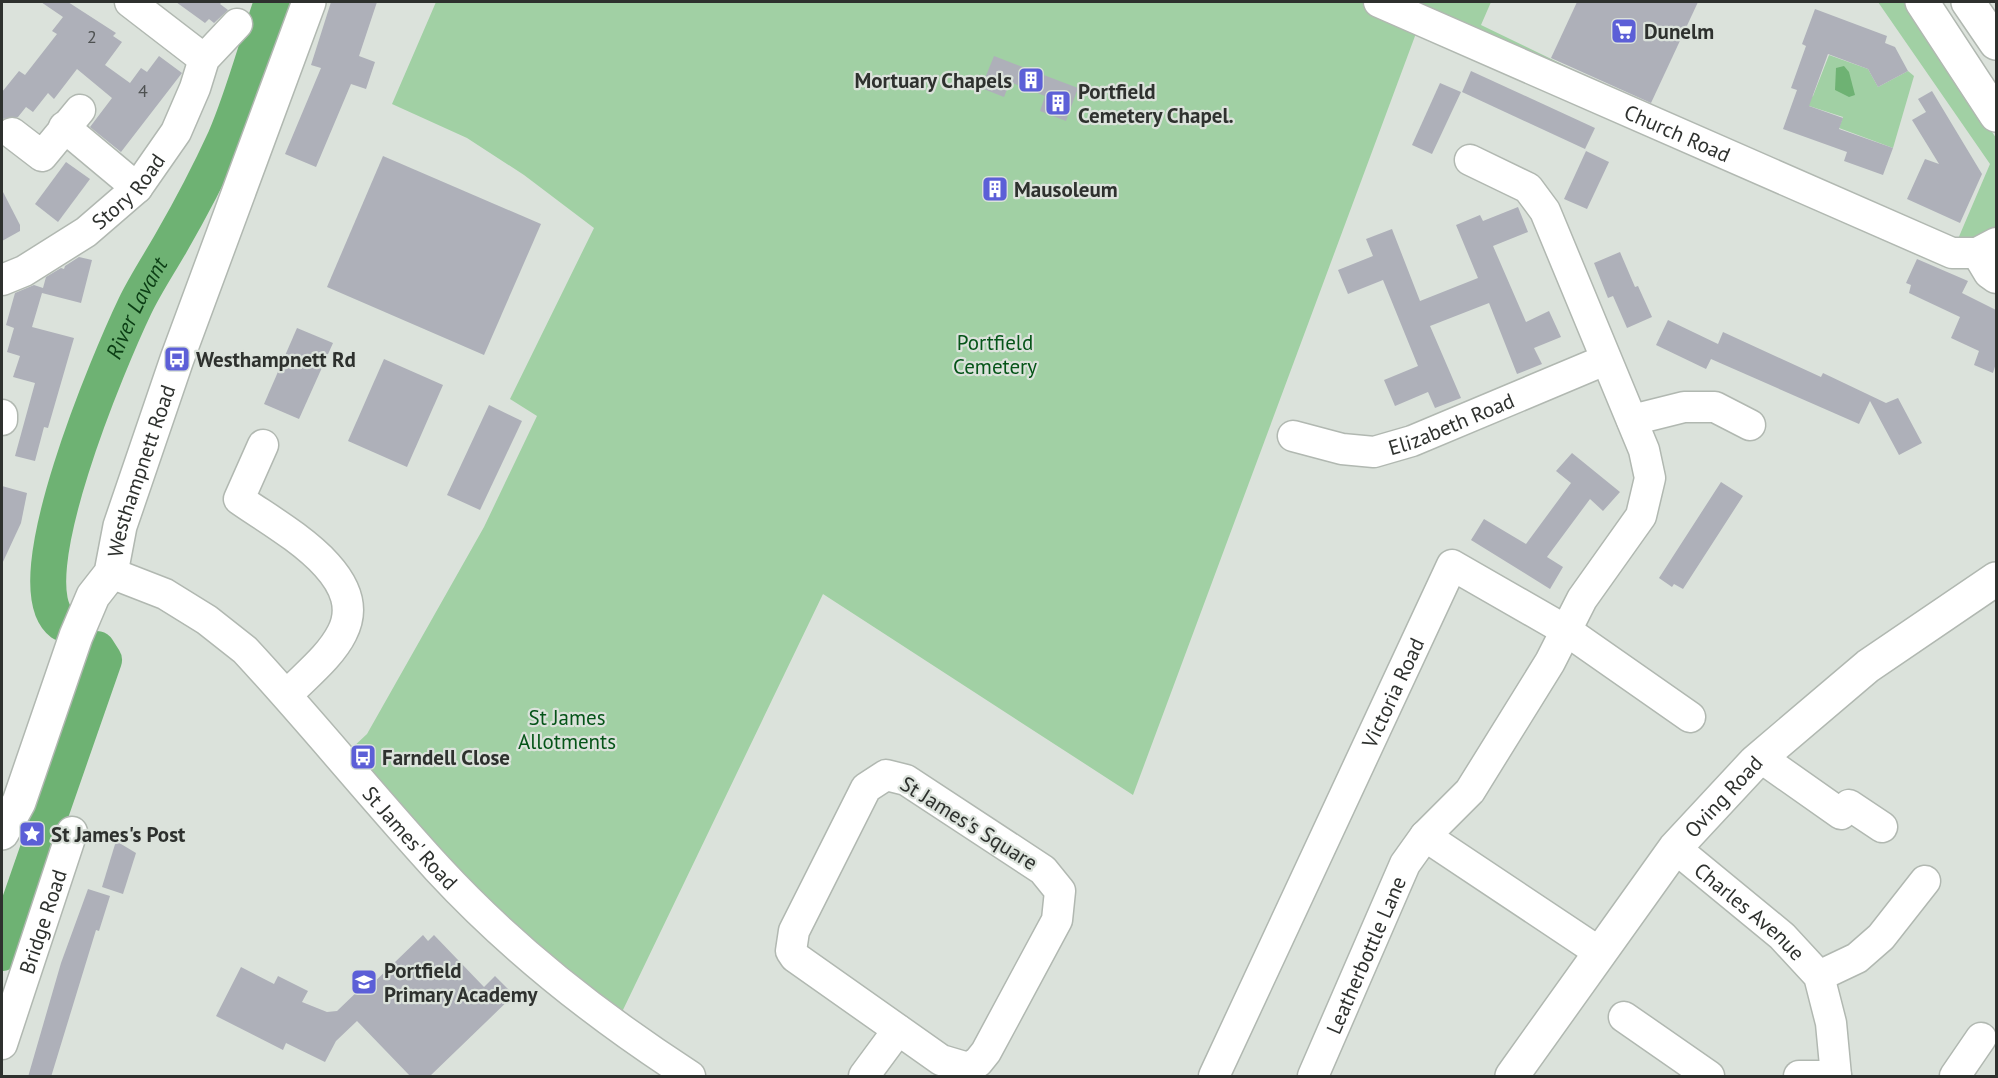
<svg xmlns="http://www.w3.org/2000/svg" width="1998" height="1078" font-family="'PT Sans',sans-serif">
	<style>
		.green { fill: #a1d0a4 }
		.water { fill: #6eb273 }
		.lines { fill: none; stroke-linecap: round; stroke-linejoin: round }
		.river { stroke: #6eb273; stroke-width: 36 }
		.building { fill: #aeb0b9 }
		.minor-casing { stroke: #b1b8b1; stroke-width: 33 }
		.major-casing { stroke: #b1b8b1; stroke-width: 36 }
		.highway-casing { stroke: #b1b8b1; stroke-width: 36 }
		.minor { stroke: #fff; stroke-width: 30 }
		.major { stroke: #fff; stroke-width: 33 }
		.highway { stroke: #fff; stroke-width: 33 }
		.labels { text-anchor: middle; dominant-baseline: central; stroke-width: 4.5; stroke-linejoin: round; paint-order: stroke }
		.number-label { font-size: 18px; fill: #4e5151 }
		.poi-label { font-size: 21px; font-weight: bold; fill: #2e312e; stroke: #dbe2db; text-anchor: start }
		.street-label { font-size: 21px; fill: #2e312e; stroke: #dbe2db }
		.park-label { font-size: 21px; fill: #055418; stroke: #dbe2db }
		.water-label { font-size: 22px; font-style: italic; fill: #0b3d14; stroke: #dbe2db }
	</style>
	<rect width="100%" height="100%" fill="#dbe2db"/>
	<!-- green -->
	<g class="green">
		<polygon points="436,2 1491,2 1481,25 1650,107 1418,28 1133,795 823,594 622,1012 528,940 450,861 351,749 367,734 484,527 537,416 510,399 594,228 524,175 467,138 392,104"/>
		<polygon points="1878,2 1908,2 1996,138 1996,243 1952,253 1990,164"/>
		<polygon points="1829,55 1868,69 1878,87 1908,71 1914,76 1893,148 1839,128 1843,117 1800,103 1813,96"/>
	</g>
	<!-- water -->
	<polygon class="water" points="1844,66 1849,72 1855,95 1849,97 1835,90 1836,68"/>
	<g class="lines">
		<!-- river -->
		<g class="river">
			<path id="s1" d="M62,623C12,586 112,354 135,306C145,285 159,264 171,243C190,210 209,174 225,139C244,95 256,47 272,2"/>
			<polyline points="2,953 104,660 97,649"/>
		</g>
	</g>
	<!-- building -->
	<g class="building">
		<polygon points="41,2 68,2 116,33 113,36 122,42 105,65 130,83 141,68 147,72 159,56 182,73 121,152 90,127 112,98 77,69 54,99 48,93 33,112 26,107 18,117 2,119 2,92 19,71 25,75 57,34 52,31 63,17"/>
		<polygon points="176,2 222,2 220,4 228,10 214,23 209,19 205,23"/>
		<polygon points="331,2 377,2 359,56 375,62 366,89 351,84 316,167 285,154 321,68 311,65"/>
		<polygon points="1577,2 1698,2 1651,103 1551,58"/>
		<polygon points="1815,9 1887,36 1885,43 1895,47 1908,71 1878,87 1868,69 1828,54 1809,106 1843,118 1839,129 1893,148 1883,175 1844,161 1847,152 1783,129 1797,90 1791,88 1806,46 1802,44"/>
		<polygon points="994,56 1078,88 1066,121 1040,111 1045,96 1010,82 1004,97 981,88"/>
		<polygon points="1471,71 1595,128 1585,149 1462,92"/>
		<polygon points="1440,83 1461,92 1432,154 1412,145"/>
		<polygon points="1932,91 1982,174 1960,223 1907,199 1925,159 1939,164 1912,120 1926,112 1918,99"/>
		<polygon points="1586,151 1609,162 1587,209 1564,199"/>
		<polygon points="383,156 541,224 484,355 327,287"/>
		<polygon points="66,162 90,179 58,222 35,204"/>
		<polygon points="2,190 20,225 20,231 2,241"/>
		<polygon points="1518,207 1528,232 1493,246 1526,322 1549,311 1561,337 1534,348 1542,364 1517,374 1489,303 1430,326 1461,398 1435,408 1428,392 1395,406 1384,380 1418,366 1383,280 1348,294 1338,270 1373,256 1366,239 1392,229 1420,301 1478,278 1456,225 1480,215 1483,221"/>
		<polygon points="1620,252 1635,287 1638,286 1652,317 1627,328 1613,296 1608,298 1594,263"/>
		<polygon points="79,257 92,260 81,303 42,293 32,327 74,338 48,428 44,427 35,461 15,456 35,383 13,377 20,356 7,352 14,328 6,325 15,293 34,285 43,288 46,277 61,268 64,269 65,266"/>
		<polygon points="1917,259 1968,281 1962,293 1996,310 1996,363 1993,373 1974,365 1979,351 1951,338 1960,317 1909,293 1911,285 1906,283"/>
		<polygon points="1668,320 1718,344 1723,332 1821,377 1823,373 1886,403 1898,398 1922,443 1899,455 1870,401 1859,424 1711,359 1706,369 1656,345"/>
		<polygon points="297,328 333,343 299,419 264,404"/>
		<polygon points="384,359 443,385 407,467 348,441"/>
		<polygon points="489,405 522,421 480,510 447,495"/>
		<polygon points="1572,453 1620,492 1603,511 1590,499 1547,557 1563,567 1550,589 1471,540 1484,519 1526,544 1571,483 1556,471"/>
		<polygon points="1721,482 1743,496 1683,589 1674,584 1672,587 1659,578"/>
		<polygon points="2,486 27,493 21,523 2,564"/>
		<polygon points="116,841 136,853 123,894 102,887"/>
		<polygon points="88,889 110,896 99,931 96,930 51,1077 28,1077 61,963"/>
		<polygon points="423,935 428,941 434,935 484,987 495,976 514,995 429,1077 411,1077 357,1021 336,1041 325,1062 286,1043 283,1050 216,1016 241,967 274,984 278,976 308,991 302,1002 327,1012 337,1011 362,987 365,991"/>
	</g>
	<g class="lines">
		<defs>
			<g id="minor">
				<polyline points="130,2 204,59"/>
				<path id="s2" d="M1379,2L1952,253H1977L1996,243"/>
				<polyline points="64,127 137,188"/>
				<polyline points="12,133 42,156 80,110"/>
				<polyline points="1977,253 1989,273 1996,278"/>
				<path id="s3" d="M2,280L24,271L86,232L137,188L176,132L195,88L204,59L237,24"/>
				<polyline points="2,415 2,420"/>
				<polyline points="1632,420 1684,407 1715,407 1750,425"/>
				<path id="s4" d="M1293,436L1342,449L1374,452L1412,441L1605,360"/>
				<path d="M263,445L239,499C278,527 372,575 342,633C330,657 305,676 287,695"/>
				<path id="s5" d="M111,573L165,594L207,620L245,650C311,721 372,797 438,869C511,948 600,1018 690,1076"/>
				<polyline points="1760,757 1841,814 1849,805 1882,827"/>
				<polygon points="886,775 906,780 1043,870 1060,891 1057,920 986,1052 978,1062 968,1068 941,1060 795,957 791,951 794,931 866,788"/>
				<polyline points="1425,836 1599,952"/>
				<path id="s6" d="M1675,848L1782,936L1819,976L1831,1023L1836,1076"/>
				<polyline points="1819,976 1857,958 1881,937 1925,881"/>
				<polyline points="1624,1017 1709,1076"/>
				<path id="s7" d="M2,1044L72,832"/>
				<polyline points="864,1076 898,1030"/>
				<path id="s8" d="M1214,1076L1452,565L1567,631L1690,717"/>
				<path id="s9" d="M1313,1076L1405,864L1425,836L1470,791L1550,662L1582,599L1641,516L1650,478L1644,450L1545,211L1528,188L1470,160"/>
				<polyline points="1799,1076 1836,1076"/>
				<polyline points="1955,1076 1981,1038"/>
			</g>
			<g id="major">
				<path id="s10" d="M2,833L19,802L76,636L93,596L111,573L120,526L177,359L309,2"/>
				<path id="s11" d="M1512,1076L1675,848L1755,762L1868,666L1996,579"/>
			</g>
			<g id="highway">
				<polyline points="1922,2 1996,115"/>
				<polyline points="1968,2 1996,43"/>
			</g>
		</defs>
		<!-- minor casing -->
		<use href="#minor" class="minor-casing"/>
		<!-- major casing -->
		<use href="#major" class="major-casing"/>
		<!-- highway casing -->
		<use href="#highway" class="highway-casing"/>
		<!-- minor -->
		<use href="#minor" class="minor"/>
		<!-- major -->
		<use href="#major" class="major"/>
		<!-- highway -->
		<use href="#highway" class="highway"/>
	</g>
	<!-- icons -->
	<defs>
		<symbol id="supermarket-square" viewBox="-11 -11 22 22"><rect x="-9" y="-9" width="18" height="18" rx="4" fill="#5c5fd7" stroke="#dbe2db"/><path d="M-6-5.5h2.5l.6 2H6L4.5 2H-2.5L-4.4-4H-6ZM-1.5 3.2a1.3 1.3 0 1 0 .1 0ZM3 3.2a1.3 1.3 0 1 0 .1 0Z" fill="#fff"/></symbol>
		<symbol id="building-square" viewBox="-11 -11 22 22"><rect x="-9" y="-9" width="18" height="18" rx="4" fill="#5c5fd7" stroke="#dbe2db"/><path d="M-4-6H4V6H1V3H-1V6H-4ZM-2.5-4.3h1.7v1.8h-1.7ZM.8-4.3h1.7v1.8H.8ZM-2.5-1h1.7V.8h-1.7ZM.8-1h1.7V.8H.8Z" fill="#fff"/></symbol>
		<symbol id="bus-square" viewBox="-11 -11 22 22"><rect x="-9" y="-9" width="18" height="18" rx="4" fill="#5c5fd7" stroke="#dbe2db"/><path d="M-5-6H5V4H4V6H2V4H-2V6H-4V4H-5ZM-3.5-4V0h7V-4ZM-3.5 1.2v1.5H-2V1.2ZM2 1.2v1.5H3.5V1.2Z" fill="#fff"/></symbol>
		<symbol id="sight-square" viewBox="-11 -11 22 22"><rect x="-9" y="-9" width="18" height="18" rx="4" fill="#5c5fd7" stroke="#dbe2db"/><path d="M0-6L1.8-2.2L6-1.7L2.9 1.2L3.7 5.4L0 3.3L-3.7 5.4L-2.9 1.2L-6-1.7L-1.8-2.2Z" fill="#fff"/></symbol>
		<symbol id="school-square" viewBox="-11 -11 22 22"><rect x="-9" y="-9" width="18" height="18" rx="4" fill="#5c5fd7" stroke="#dbe2db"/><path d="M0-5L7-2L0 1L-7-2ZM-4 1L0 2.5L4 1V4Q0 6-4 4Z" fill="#fff"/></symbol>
	</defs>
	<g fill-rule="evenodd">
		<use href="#supermarket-square" x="1609" y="16" width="30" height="30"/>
		<use href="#building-square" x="1016" y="65" width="30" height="30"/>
		<use href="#building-square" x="1043" y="88" width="30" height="30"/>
		<use href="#building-square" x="980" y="174" width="30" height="30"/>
		<use href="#bus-square" x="162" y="344" width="30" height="30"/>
		<use href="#bus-square" x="348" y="742" width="30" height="30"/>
		<use href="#sight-square" x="17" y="819" width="30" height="30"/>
		<use href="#school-square" x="349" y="967" width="30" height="30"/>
	</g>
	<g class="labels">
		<!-- number labels -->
		<g class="number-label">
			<text x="92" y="36">2</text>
			<text x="143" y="90">4</text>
		</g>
		<!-- poi labels -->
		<g class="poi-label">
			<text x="1644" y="31">Dunelm</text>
			<text x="1012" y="80" text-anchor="end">Mortuary Chapels</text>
			<text x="1078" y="91">Portfield<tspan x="1078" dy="24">Cemetery Chapel.</tspan></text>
			<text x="1014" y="189">Mausoleum</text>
			<text x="196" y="359">Westhampnett Rd</text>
			<text x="382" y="757">Farndell Close</text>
			<text x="51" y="834">St James's Post</text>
			<text x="384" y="970">Portfield<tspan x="384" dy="24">Primary Academy</tspan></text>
		</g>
		<!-- street labels -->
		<g class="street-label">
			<text stroke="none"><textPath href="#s2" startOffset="326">Church Road</textPath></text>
			<text stroke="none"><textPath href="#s3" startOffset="156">Story Road</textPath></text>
			<text stroke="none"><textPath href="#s4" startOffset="165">Elizabeth Road</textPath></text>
			<text stroke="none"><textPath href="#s10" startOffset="390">Westhampnett Road</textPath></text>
			<text stroke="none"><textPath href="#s8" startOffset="423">Victoria Road</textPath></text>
			<text stroke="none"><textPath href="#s11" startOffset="351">Oving Road</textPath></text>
			<text transform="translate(969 823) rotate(32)">St James's Square</text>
			<text stroke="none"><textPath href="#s5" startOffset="406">St James' Road</textPath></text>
			<text stroke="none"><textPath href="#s6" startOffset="98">Charles Avenue</textPath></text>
			<text stroke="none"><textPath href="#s7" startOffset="129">Bridge Road</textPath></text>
			<text stroke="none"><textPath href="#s9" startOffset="132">Leatherbottle Lane</textPath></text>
		</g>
		<!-- park labels -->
		<g class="park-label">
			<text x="995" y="342">Portfield<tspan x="995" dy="24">Cemetery</tspan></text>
			<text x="567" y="717">St James<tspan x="567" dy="24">Allotments</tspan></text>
		</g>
		<!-- water labels -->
		<g class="water-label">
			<text stroke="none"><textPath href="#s1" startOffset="334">River Lavant</textPath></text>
		</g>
	</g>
	<!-- border -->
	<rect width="1998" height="1078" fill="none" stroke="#2e312e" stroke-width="6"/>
</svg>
